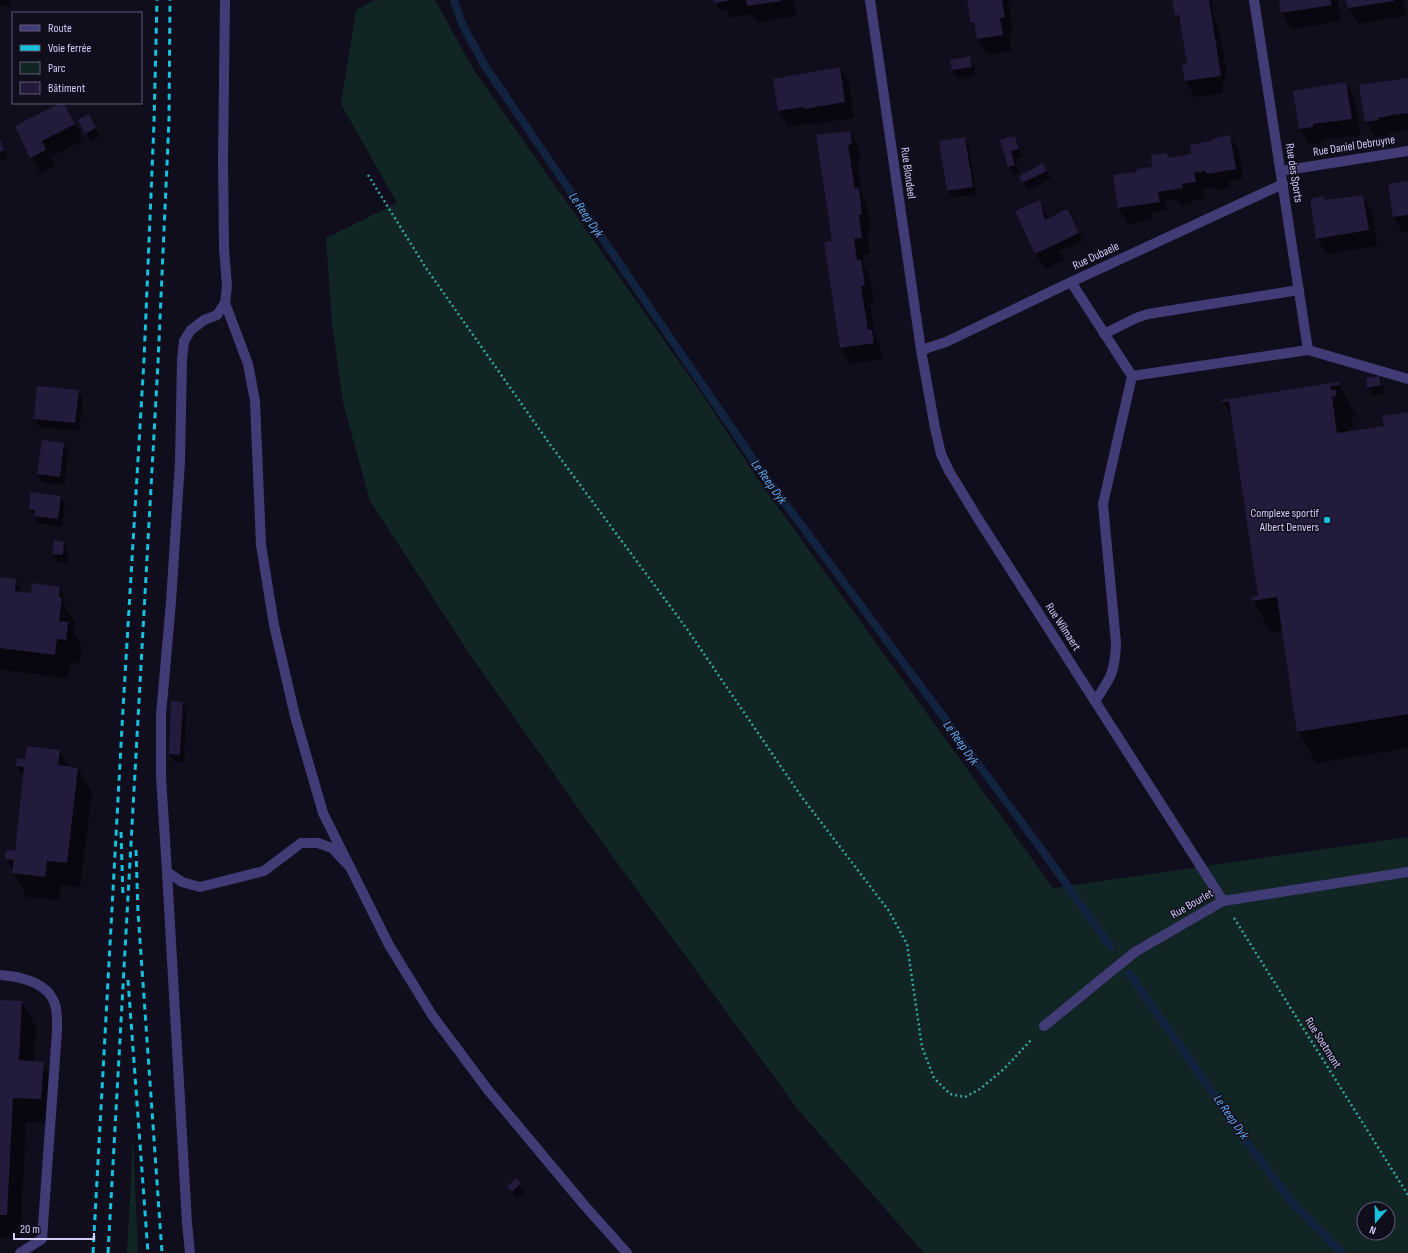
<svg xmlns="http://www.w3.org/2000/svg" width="1408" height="1253" font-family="'Sofia Sans Condensed',sans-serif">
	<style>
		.green { fill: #112525; fill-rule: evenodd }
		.shadow { fill: #0007 }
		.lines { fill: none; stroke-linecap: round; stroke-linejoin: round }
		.stream { stroke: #122340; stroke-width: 8 }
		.building { fill: #231b3b }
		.path { stroke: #38a3a1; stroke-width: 2.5; stroke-dasharray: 2 3; stroke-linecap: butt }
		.service { stroke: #413c76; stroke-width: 10 }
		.minor { stroke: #413c76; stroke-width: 10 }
		.rail { stroke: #16c1dd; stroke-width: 3; stroke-dasharray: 6 5; stroke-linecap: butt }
		.poi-dot { fill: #16c1dd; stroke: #100d1c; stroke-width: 1.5 }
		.labels { text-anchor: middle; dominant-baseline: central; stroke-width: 3; stroke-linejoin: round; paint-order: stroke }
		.street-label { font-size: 12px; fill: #d4cdfa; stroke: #100d1c }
		.poi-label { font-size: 12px; fill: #d4cdfa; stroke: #100d1c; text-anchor: end }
		.water-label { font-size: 13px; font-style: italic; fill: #65aaf0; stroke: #100d1c }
	</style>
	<rect width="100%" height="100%" fill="#100d1c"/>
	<!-- green -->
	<g class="green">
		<path d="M374,0H435L475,72L706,400L757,478L1053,888L1408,837V1253H924L799,1111L599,838L471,656L370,501L343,403L332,323L326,238L397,203L341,104L356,10ZM1364,1209H1388V1233H1364Z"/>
		<polygon points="133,1137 138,1253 127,1253"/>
	</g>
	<!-- shadow -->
	<g class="shadow">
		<polygon points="0,0 11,0 10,7 0,5"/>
		<polygon points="714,0 794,0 796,16 757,22 752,14 731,18 725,7 725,10 719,10"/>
		<polygon points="968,0 1008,0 1013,33 1009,34 1011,51 987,55 978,39 976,31 972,23"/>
		<polygon points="1173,0 1211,0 1214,19 1219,27 1227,76 1224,77 1225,83 1222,84 1223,93 1195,97 1186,81 1188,64 1182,26 1176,15"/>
		<polygon points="1280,0 1337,0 1341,21 1291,29 1282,13"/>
		<polygon points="1347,0 1403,0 1406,16 1358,24 1349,8"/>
		<polygon points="969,57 974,65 975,75 957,78 953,70"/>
		<polygon points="840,68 849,84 854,118 814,124 813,123 788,127 778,111"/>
		<polygon points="1408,79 1408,130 1387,134 1387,136 1375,137 1366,121"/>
		<polygon points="1346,83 1355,99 1360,135 1322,140 1322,143 1309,145 1300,129 1294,92"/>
		<polygon points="62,103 63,103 72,118 84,140 51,157 55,166 40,173 16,127"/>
		<polygon points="93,123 100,136 91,141 86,133"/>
		<polygon points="849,132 859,148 860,160 857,161 862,196 867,206 871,230 867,231 870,254 863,255 864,267 870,277 874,301 870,302 875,337 880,346 882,359 850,364 841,348 833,242"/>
		<polygon points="1230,136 1239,152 1243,178 1229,181 1230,188 1217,190 1215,187 1203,189 1205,198 1191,200 1192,204 1181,206 1178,199 1165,201 1167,210 1151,213 1152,220 1128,224 1119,208 1114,176 1138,173 1154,168 1166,154 1169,159 1192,154 1215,141"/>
		<polygon points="1015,137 1019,145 1022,157 1015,159 1019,173 1013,175 1009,167 1001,141"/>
		<polygon points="964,138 969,146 976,195 953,198 948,191"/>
		<polygon points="0,141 8,158 0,161"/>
		<polygon points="1043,165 1051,179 1028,190 1020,176"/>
		<polygon points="1408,182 1408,232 1403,233 1394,217"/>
		<polygon points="1363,196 1372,212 1377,246 1326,254 1317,238 1326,201"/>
		<polygon points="1039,201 1049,219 1071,218 1083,241 1059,251 1064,260 1045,269 1035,253"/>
		<polygon points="1378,377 1383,385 1384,393 1372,395 1368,387"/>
		<polygon points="1338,383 1356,415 1357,416 1350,417 1353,423 1354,428 1349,428 1350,432 1385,427 1408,413 1408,748 1316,763 1298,731 1283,630 1271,632 1253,600 1259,596 1232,418 1223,401"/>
		<polygon points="78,391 83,399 79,431 39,427 35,419"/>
		<polygon points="64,444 68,452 64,485 43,482 38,474"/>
		<polygon points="60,497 65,505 62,527 39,524 30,509"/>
		<polygon points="55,542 64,543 68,551 67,563 58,562 53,554"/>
		<polygon points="0,578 16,580 20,588 20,593 33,595 60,588 64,595 63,603 75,623 74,633 82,647 79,664 70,662 68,678 0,670"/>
		<polygon points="182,703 186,711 184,762 174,762 170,754"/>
		<polygon points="60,751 69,768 78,768 92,793 80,887 61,885 59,900 27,897 6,858 15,852 24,779 17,766 17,759 26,760"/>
		<polygon points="0,1001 22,1002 36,1026 34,1062 43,1063 57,1087 55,1123 26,1122 20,1239 0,1238"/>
		<polygon points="516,1180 524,1192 517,1199 508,1187"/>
	</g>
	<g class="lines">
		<!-- stream -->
		<g class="stream">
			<polyline points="454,0 462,24 485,66 759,468 1042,850 1111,947"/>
			<polyline points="1129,973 1252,1149 1290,1200 1342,1253"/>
		</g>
	</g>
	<!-- building -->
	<g class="building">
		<polygon points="713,0 728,0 728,1 714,3"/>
		<polygon points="746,0 781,0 782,1 747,6"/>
		<polygon points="967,0 1002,0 1005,17 1000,18 1003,35 977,39 974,22 971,23"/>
		<polygon points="1172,0 1209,0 1221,76 1185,81 1182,64 1187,64 1179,15 1175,16"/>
		<polygon points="1279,0 1331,0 1332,5 1281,13"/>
		<polygon points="1346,0 1394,0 1394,1 1348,8"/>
		<polygon points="970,56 972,67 952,70 950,60"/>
		<polygon points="840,67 845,102 804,109 804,107 778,111 773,79"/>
		<polygon points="1408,78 1408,113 1392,115 1378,118 1379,120 1365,122 1359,85"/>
		<polygon points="1346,82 1352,119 1313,124 1313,127 1299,129 1293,91"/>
		<polygon points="60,103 64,103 75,124 42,141 46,150 30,158 15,126"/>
		<polygon points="89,114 96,128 85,134 78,120"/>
		<polygon points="850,131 852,144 848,145 855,189 859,188 862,214 859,215 862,238 854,239 857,260 861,260 865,285 861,286 868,330 872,329 874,343 840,348 824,242 832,241 816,135"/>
		<polygon points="1230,135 1236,169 1207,174 1206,171 1194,173 1196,182 1182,184 1183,188 1158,192 1160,202 1118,208 1113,175 1137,172 1136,169 1152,167 1151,155 1167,153 1168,158 1191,154 1190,145 1214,140 1213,138"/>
		<polygon points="1015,136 1019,149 1011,151 1015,165 1008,167 1000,140"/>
		<polygon points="965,137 973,187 947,191 939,141"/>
		<polygon points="0,139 4,150 0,152"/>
		<polygon points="1043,163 1047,171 1022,183 1019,176"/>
		<polygon points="1408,181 1408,215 1393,217 1388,184"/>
		<polygon points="1363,195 1369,230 1316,239 1310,199 1324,196 1325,200"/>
		<polygon points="1040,200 1045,220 1067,209 1079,233 1035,254 1015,211"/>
		<polygon points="1379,376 1381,385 1367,388 1366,378"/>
		<polygon points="1339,382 1339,385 1330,386 1331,390 1336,390 1336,396 1332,397 1337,433 1384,426 1382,416 1408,412 1408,714 1297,732 1277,597 1252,601 1252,597 1258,596 1229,401 1222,402 1222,400"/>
		<polygon points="37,386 79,390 75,423 34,419"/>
		<polygon points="42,440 64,443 60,477 37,474"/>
		<polygon points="31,492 61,496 58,519 34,516 35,510 29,509"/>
		<polygon points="54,540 64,542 63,555 52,554"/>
		<polygon points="0,577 16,579 15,591 31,593 32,583 60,587 59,597 62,598 59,621 68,622 66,640 57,639 55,655 0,648"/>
		<polygon points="171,701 183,702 180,755 169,754"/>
		<polygon points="27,746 60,750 58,765 78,768 67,863 47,861 45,877 12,873 14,860 5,859 6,850 15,851 24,767 16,766 17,758 25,759"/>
		<polygon points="0,1000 22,1001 19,1060 44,1062 41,1099 13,1098 7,1215 0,1215"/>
		<polygon points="516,1178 521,1183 512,1192 507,1187"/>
	</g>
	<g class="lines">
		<!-- path -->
		<g class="path">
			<polyline points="368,175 426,268 549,443 687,629 801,796 889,911 907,944 922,1047 934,1078 950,1094 965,1097 980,1089 1004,1069 1031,1040"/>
			<polyline points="1234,918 1408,1195"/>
		</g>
		<!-- service -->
		<g class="service">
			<polyline points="225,0 223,160 224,249 227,286 225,303 248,364 255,401 261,545 274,625 295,716 323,813 350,867"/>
			<polyline points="1071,282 1132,376"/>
			<polyline points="1104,334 1136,318 1148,314 1299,290"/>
			<path d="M1095,701C1111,678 1115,672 1116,643L1103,504L1132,376L1308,350L1408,379"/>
			<polyline points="167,872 182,882 200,887 264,871 301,843 318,843 332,848 350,867 389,945 432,1015 488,1090 585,1206 627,1253"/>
			<path d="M0,975C17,976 41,981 51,996C58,1006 57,1020 57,1031L42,1239L20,1253"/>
			<polyline points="190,1253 187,1223 167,872 161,777 161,715 171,602 180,462 182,360 184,341 191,330 204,320 217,315 225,303"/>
		</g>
		<!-- minor -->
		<g class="minor">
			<polyline points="870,0 921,350 935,428 941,454 949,471 977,517 1223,901"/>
			<polyline points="1254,0 1308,350"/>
			<polyline points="1281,171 1408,151"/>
			<polyline points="921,350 946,342 1071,282 1283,184"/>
			<polyline points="1044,1026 1135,952 1223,901 1408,872"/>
		</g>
		<!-- rail -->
		<g class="rail">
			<polyline points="121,832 123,896"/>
			<polyline points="136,850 138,912 162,1253"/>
			<polyline points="128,980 148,1253"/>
			<polyline points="93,1253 123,709 144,360 154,123 157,0"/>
			<polyline points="108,1253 158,363 169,120 170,0"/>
		</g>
	</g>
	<!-- markers -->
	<circle class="poi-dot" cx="1327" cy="520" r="4"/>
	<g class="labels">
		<!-- street labels -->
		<g class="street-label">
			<text transform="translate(1354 146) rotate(-9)">Rue Daniel Debruyne</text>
			<text transform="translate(908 173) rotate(82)">Rue Blondeel</text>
			<text transform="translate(1294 173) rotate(81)">Rue des Sports</text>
			<text transform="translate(1096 256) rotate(-25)">Rue Dubaele</text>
			<text transform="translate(1063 627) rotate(57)">Rue Wilmaert</text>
			<text transform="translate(1192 904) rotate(-30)">Rue Bourlet</text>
			<text transform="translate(1323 1043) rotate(58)">Rue Soetmont</text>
		</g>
		<!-- poi labels -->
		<g class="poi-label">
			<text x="1319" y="513">Complexe sportif<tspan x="1319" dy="14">Albert Denvers</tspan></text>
		</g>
		<!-- water labels -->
		<g class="water-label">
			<text transform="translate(586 215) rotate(56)">Le Reep Dyk</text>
			<text transform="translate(769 482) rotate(54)">Le Reep Dyk</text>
			<text transform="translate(961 743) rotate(54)">Le Reep Dyk</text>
			<text transform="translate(1231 1117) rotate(55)">Le Reep Dyk</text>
		</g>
	</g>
	<!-- legend -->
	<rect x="12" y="12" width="130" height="92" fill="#100d1c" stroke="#5e5a75"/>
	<rect x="20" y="25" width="20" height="6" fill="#413c76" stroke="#5e5a75"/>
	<text x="48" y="32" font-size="12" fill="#d4cdfa">Route</text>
	<rect x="20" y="45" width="20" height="6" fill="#16c1dd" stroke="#5e5a75"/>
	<text x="48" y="52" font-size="12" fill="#d4cdfa">Voie ferrée</text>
	<rect x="20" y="62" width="20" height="12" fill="#112525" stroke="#5e5a75"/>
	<text x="48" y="72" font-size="12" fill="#d4cdfa">Parc</text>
	<rect x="20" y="82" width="20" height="12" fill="#231b3b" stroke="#5e5a75"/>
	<text x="48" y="92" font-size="12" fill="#d4cdfa">Bâtiment</text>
	<!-- north arrow -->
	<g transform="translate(1376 1221) rotate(200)"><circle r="19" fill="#100d1c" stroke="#5e5a75"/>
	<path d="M0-3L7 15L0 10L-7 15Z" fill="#16c1dd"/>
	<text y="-6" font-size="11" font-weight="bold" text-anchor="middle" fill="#d4cdfa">N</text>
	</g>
	<!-- scale -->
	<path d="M14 1233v6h80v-6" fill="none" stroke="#d4cdfa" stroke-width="2"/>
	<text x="20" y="1233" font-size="12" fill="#d4cdfa" stroke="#100d1c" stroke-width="3" paint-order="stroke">20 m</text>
</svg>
